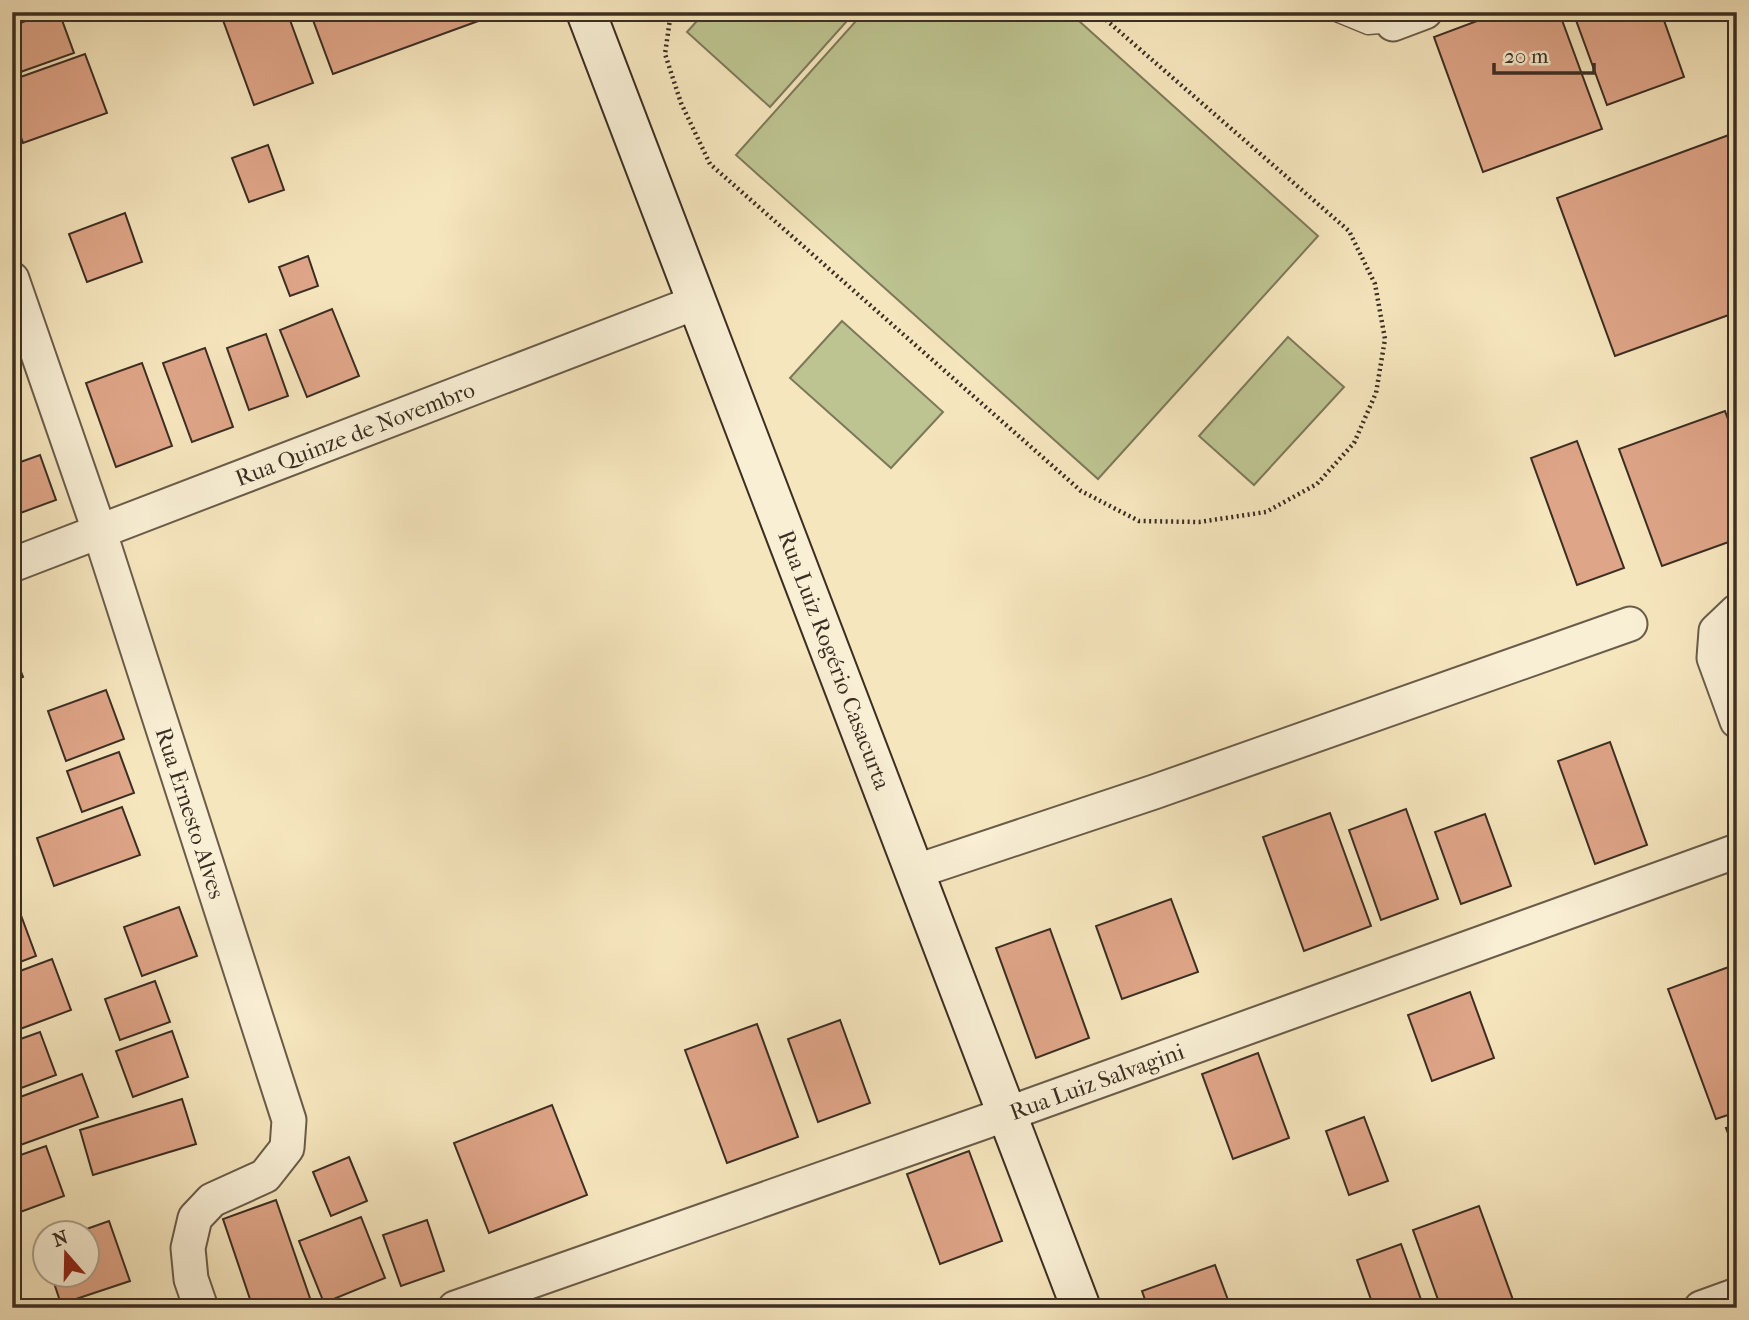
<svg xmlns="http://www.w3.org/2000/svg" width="1749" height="1320" font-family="'IM FELL French Canon',serif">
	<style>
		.green { fill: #bdc491; stroke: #7c795a; stroke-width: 2 }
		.building { fill: #dfa588; stroke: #3b2e23; stroke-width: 2 }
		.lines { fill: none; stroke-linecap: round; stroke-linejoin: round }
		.lane-casing { stroke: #6a5c4a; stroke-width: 19 }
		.street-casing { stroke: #6a5c4a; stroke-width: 37 }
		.secondary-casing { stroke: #3b2e23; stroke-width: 42 }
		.path { stroke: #3b2e23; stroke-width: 4.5; stroke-dasharray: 2 3.5; stroke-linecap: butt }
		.lane { stroke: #f9efd5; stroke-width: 16 }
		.street { stroke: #f9efd5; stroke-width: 33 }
		.secondary { stroke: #f9efd5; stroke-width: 38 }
		.labels { text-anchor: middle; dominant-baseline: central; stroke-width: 5; stroke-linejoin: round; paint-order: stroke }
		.street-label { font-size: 23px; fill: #3b2e23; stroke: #f9efd5 }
	</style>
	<rect width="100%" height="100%" fill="#f6e6be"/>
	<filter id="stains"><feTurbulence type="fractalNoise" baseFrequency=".00286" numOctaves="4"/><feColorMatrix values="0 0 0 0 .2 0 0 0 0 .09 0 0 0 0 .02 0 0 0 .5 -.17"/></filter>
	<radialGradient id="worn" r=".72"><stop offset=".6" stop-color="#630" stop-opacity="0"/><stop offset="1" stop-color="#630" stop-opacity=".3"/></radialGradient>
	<!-- green -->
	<g class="green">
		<polygon points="705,12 855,12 770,107 687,32"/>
		<polygon points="864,12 1069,12 1318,236 1098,479 736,155"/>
		<polygon points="842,321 943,412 891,468 790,378"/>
		<polygon points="1288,337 1344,387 1254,485 1199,436"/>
	</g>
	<!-- building -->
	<g class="building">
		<polygon points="50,12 59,12 74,53 12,75 12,26"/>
		<polygon points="220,12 287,12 313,83 254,105"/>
		<polygon points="310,12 503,12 333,74"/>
		<polygon points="1501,12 1559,12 1602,129 1483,172 1434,37"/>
		<polygon points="1573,12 1661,12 1684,77 1607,105"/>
		<polygon points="85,54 107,113 23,143 12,112 12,80"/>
		<polygon points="1737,132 1737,312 1615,356 1557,198"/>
		<polygon points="268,145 284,190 249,202 232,158"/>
		<polygon points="125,213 142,262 87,282 69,234"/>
		<polygon points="308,256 318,286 290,296 279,267"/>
		<polygon points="332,309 359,376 307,397 280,330"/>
		<polygon points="266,334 288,396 249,410 227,348"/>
		<polygon points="205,348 233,427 192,442 163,363"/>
		<polygon points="142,363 172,446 116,467 86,383"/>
		<polygon points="1725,411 1737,443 1737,539 1662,566 1619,449"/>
		<polygon points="1577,441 1624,568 1577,585 1531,458"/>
		<polygon points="40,455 56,500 12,516 12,465"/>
		<polygon points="12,649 23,677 12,681"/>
		<polygon points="106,690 124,739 66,761 48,711"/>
		<polygon points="1610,742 1647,845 1595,864 1558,761"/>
		<polygon points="119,752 134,793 82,812 67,771"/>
		<polygon points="122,807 140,855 54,886 37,838"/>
		<polygon points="1406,809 1438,899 1381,920 1349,830"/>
		<polygon points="1330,813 1371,926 1304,951 1263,837"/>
		<polygon points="1485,814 1511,886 1461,904 1435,832"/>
		<polygon points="1171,899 1198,972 1122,999 1096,926"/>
		<polygon points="179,907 197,956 142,976 124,927"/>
		<polygon points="19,910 36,956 12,965 12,912"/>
		<polygon points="1050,929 1089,1038 1036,1058 996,948"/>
		<polygon points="52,959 71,1010 12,1032 12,974"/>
		<polygon points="1737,964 1737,1112 1716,1119 1668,989"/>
		<polygon points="155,981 170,1022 120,1040 105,999"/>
		<polygon points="1470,992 1494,1058 1432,1081 1408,1015"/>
		<polygon points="840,1020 870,1103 818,1122 788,1039"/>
		<polygon points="757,1024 798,1137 727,1163 685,1050"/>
		<polygon points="172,1031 188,1077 133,1097 116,1051"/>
		<polygon points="40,1032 56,1075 16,1090 12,1079 12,1042"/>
		<polygon points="1258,1053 1289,1138 1233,1159 1202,1074"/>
		<polygon points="82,1074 98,1117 12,1148 12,1100"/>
		<polygon points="182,1099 196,1144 93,1175 80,1130"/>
		<polygon points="552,1105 587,1195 489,1233 454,1143"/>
		<polygon points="1364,1117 1388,1181 1349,1195 1326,1131"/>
		<polygon points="1737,1125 1737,1157 1726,1128"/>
		<polygon points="46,1146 64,1196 12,1215 12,1158"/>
		<polygon points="969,1151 1002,1241 940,1264 907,1174"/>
		<polygon points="349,1157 367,1201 331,1216 313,1172"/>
		<polygon points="276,1200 312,1304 302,1308 253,1308 223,1219"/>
		<polygon points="1479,1206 1513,1300 1492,1308 1441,1308 1413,1230"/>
		<polygon points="361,1217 385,1278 324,1303 299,1241"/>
		<polygon points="427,1220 444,1271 401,1286 383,1235"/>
		<polygon points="109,1221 130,1281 61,1304 51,1274 88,1274 88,1232 78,1232"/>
		<polygon points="1401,1244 1424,1308 1374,1308 1357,1260"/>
		<polygon points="1215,1265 1231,1308 1148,1308 1142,1291"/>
	</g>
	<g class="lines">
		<defs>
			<polyline id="lane" points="1334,12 1368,26 1393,24"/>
			<g id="street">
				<polyline points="1393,24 1425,12"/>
				<polyline points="12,279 100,533 289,1120 287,1148 265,1176 212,1200 195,1218 188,1248 191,1279 201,1308"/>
				<polyline points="12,565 697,302"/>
				<polyline points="1737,611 1716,631 1714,658 1737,721"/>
				<polyline points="914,872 1154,792 1630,624"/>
				<polyline points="455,1308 1007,1114 1737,851"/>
				<polyline points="1701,1308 1737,1295"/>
			</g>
			<polyline id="secondary" points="586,12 1081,1308"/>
		</defs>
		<!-- lane casing -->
		<use href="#lane" class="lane-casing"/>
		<!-- street casing -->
		<use href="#street" class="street-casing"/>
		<!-- secondary casing -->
		<use href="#secondary" class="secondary-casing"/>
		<!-- path -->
		<polyline class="path" points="671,12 665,54 681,103 710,164 1081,491 1139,521 1199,522 1266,512 1317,484 1354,443 1376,393 1385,339 1375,284 1349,231 1097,12"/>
		<!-- lane -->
		<use href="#lane" class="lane"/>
		<!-- street -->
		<use href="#street" class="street"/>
		<!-- secondary -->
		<use href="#secondary" class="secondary"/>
	</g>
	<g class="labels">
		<!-- street labels -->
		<g class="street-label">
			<text transform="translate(355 434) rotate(-21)">Rua Quinze de Novembro</text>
			<text transform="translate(834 660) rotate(69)">Rua Luiz Rogério Casacurta</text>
			<text transform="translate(190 813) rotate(72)">Rua Ernesto Alves</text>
			<text transform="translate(1097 1082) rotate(-20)">Rua Luiz Salvagini</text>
		</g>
	</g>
	<!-- margin -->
	<rect width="1749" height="1320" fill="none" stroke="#f6e6be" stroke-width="42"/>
	<rect x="14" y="14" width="1721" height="1292" fill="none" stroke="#3b2e23" stroke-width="3.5"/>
	<rect x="21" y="21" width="1707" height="1278" fill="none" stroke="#3b2e23" stroke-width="2"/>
	<!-- north arrow -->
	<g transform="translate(66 1254) rotate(340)"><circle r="33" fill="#f9efd5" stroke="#ada28e" stroke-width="2"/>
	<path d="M0-5L12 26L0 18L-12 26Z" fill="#8f2418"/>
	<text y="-10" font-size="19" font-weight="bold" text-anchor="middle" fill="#3b2e23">N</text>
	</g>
	<!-- scale -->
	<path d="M1494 63v10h100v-10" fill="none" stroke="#3b2e23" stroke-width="3.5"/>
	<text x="1504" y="63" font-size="21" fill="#3b2e23" stroke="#f9efd5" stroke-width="5" paint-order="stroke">20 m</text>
	<rect width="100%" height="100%" filter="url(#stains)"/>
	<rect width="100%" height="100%" fill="url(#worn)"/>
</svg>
